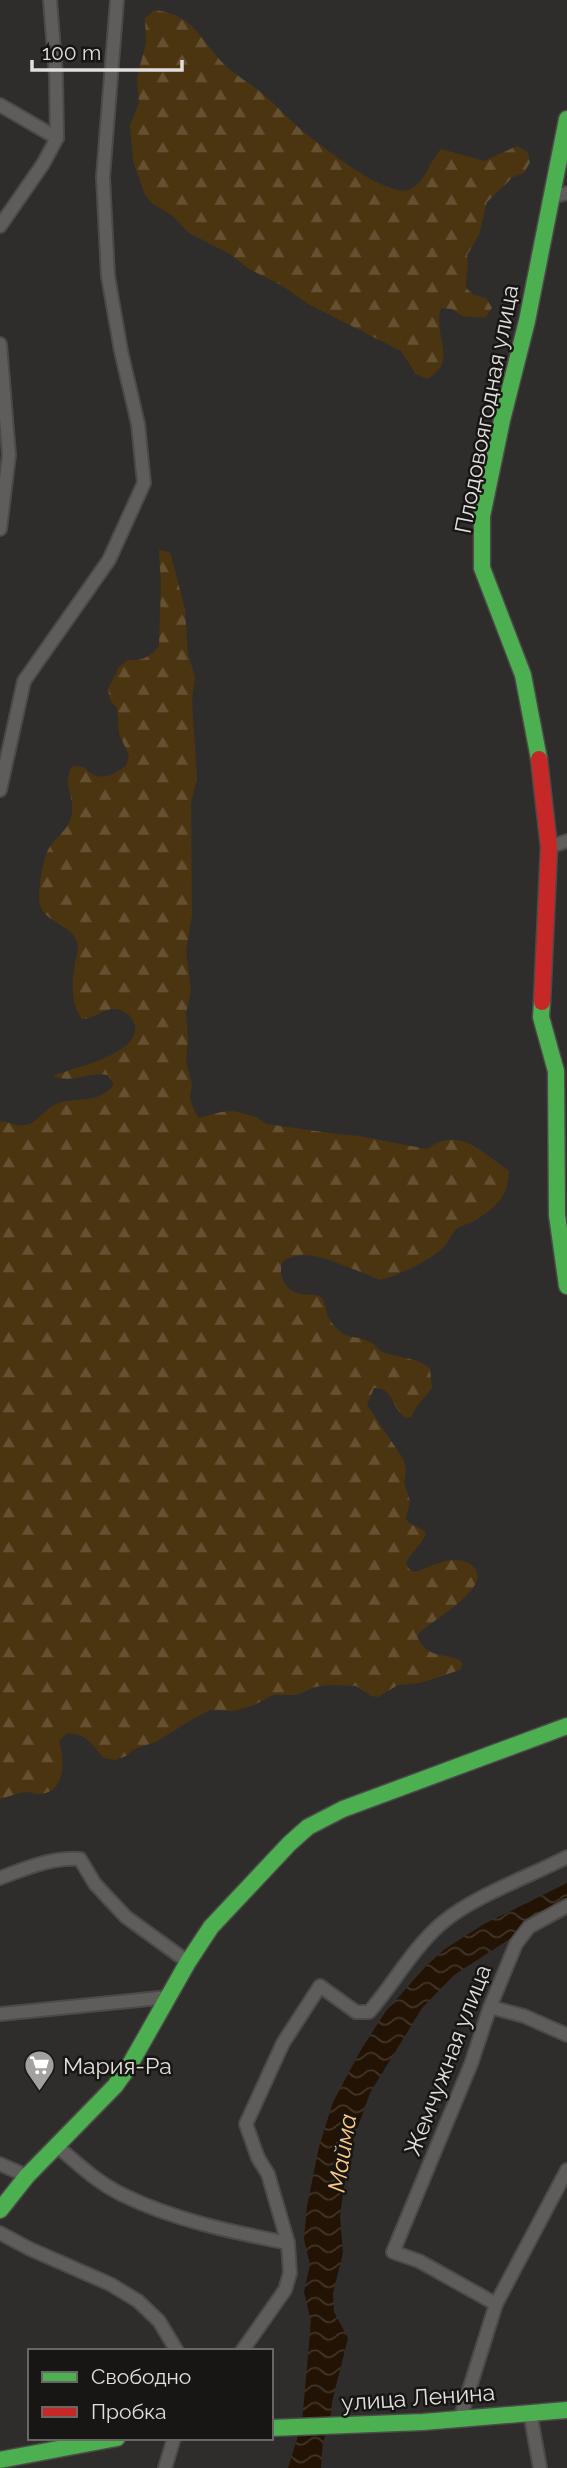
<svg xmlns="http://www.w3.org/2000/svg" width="567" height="2468" font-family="Raleway,sans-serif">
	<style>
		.forest { fill: url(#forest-firs) }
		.water { fill: url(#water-waves) }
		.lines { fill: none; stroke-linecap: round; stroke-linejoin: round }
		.street-casing { stroke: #4b4a48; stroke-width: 16 }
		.fast-casing { stroke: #4b4a48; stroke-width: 19 }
		.jam-casing { stroke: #4b4a48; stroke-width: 19 }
		.street { stroke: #5f5d5c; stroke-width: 12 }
		.fast { stroke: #4caf50; stroke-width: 16 }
		.jam { stroke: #c62828; stroke-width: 16 }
		.labels { text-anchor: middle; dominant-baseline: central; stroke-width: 5; stroke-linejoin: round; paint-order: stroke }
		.street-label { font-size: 23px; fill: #e2e0dd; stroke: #171614 }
		.poi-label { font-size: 23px; fill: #e2e0dd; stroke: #171614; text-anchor: start }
		.water-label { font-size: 24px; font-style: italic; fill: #ffca82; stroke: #171614 }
	</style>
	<defs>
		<pattern id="forest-firs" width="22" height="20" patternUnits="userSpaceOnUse" patternTransform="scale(1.75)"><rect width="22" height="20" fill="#4b3410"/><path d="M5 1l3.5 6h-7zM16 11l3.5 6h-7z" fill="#655132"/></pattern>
		<pattern id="water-waves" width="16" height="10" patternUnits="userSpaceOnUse" patternTransform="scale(1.75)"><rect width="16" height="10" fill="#221304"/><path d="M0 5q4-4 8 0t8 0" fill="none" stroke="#423528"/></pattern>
	</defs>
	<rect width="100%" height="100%" fill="#2f2d2b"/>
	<!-- forest -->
	<g class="forest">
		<path d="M155,10C196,15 201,43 228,68C239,77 252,85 263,94C275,104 286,117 298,127C317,143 385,197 408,190C424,186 430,160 441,149L484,161L517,146L528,152L530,162L524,173L513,177L487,202L479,235L467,255C470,267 465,276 466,288L474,295L486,298L492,308L485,318L462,316L452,309L441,308C432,337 460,361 427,379L416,374L401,351L310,305L281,285L249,269L230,254L189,233L173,216L153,204L145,195L133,161L130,125L139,103L137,77L146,43L145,18Z"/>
		<path d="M159,550L170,552L185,609L188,654L195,677L192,700L197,777L191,804L192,915L186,951L191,990L186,1014L188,1039L186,1062L192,1085L190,1097L193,1108L199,1118L221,1112L233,1111L256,1117L267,1124L336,1134L359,1136L427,1149C459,1125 483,1153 509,1171C508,1198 496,1207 474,1221C467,1225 460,1225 455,1231C451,1235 449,1240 446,1245C433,1259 398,1276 379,1280C370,1275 363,1273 353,1269C330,1261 306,1246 282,1262C278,1276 286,1293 302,1294C308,1295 314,1294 320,1296C328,1304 324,1312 330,1320C345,1343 356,1333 372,1343C377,1346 379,1351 385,1353C397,1357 423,1359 430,1369L432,1388L417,1406L411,1417L406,1418C391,1408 394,1387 374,1388L367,1405L404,1460L406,1471L404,1483L410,1501L406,1519C411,1527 420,1526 426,1533C422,1546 409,1553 406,1564L409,1569L415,1572C430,1567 453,1554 468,1563C505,1584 422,1625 417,1636C429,1663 448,1650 463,1663L460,1670L420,1683L398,1685L378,1697L371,1696L356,1686L329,1685L315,1687L297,1695H273L252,1706L234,1711L210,1710L191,1720L156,1742L134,1749L126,1756L115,1760L104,1758C90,1743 89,1735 67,1733L59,1741C65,1760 66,1794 38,1794C34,1794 31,1792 27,1792C19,1792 8,1797 0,1799V1121C9,1122 18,1127 27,1125C39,1121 46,1107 59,1103C82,1096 95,1105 114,1085L108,1075C87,1071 75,1084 53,1076C72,1068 152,1052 132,1019C128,1012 121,1009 113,1009C101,1010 97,1018 82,1019C70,1003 72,982 75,963C76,958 78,952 78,947C77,925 45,924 40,905C37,894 43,858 49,848C56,837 67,831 71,818C77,798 61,787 72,766L83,767C99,782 109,778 126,766L129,755L119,734L117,708L110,700L108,689L119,667L128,660C143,661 150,657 159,646L161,585Z"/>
	</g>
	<!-- water -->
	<polygon class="water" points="567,1883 567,1902 454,1975 422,2008 370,2093 348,2154 340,2217 343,2253 333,2293 334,2312 348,2338 332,2402 330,2421 323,2442 321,2468 288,2468 302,2423 311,2321 304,2292 310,2265 304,2239 307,2206 319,2147 333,2102 362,2048 386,2011 427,1965 445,1949 484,1924"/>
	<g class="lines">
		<defs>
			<g id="street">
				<polyline points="0,105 57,138"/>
				<polyline points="551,197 567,193"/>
				<polyline points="0,226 43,164 57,138 56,76 50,0"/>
				<polyline points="0,344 9,455 0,529"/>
				<polyline points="0,790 24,681 109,560 144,483 138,424 121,351 108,276 103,177 117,0"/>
				<polyline points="549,847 567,841"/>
				<path d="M0,1878C26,1868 53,1857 80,1859L95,1884L126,1917L188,1962"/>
				<polyline points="490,2007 524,2016 567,2035"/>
				<polyline points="0,2014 169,1997"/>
				<path d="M58,2147C78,2164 98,2183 123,2195C174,2220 232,2232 288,2243"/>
				<polyline points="0,2164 27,2176"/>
				<polyline points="0,2233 30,2249 110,2284 138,2301 159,2321 177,2351"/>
				<polyline points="496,2304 419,2261 393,2252 471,2064 490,2007 516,1944 529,1927 567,1906"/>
				<path d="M242,2351L285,2290L290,2273L288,2243L268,2174L258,2158L246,2124L283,2043L320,1986L356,2012H369C394,1983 413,1948 442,1923C474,1896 528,1877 567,1857"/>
				<polyline points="530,2412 540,2468"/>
				<polyline points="460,2419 496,2304 567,2170"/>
				<polyline points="165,2468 174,2438"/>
			</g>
			<g id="fast">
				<polyline points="539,759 523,675 482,568 482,516 502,420 527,321 567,119"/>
				<polyline points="542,1002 541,1017 556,1071 557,1215 567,1286"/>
				<polyline points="0,2210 27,2176 115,2086 128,2068 188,1962 211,1927 289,1844 308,1827 343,1809 567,1726"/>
				<polyline points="271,2428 423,2422 567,2410"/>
				<polyline points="0,2460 117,2438"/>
			</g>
			<polyline id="jam" points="539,759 549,847 542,1002"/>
		</defs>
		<!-- street casing -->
		<use href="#street" class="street-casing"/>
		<!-- fast casing -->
		<use href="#fast" class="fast-casing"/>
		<!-- jam casing -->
		<use href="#jam" class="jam-casing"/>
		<!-- street -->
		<use href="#street" class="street"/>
		<!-- fast -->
		<use href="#fast" class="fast"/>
		<!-- jam -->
		<use href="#jam" class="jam"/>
	</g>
	<!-- icons -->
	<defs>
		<symbol id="supermarket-pin" viewBox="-11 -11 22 30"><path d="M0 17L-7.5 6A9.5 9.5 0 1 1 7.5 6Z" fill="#a3a19f" stroke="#171614"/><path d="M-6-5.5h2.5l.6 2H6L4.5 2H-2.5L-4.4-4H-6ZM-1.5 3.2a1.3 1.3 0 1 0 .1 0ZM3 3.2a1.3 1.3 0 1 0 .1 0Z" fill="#fff"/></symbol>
	</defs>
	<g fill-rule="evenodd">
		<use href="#supermarket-pin" x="22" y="2048" width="35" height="47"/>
	</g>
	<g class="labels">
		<!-- street labels -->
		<g class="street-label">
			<text transform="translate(486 409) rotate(-79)">Плодовоягодная улица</text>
			<text transform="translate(447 2060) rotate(-69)">Жемчужная улица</text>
			<text transform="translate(418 2397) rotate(-4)">улица Ленина</text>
		</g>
		<!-- poi labels -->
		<g class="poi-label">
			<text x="63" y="2065">Мария-Ра</text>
		</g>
		<!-- water labels -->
		<g class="water-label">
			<text transform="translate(342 2153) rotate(-81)">Майма</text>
		</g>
	</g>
	<!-- legend -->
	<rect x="28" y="2349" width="245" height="91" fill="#171614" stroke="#686764" stroke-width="2"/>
	<rect x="42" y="2372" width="35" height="10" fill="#4caf50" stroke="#686764" stroke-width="2"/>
	<text x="91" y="2384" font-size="21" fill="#e2e0dd">Свободно</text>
	<rect x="42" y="2407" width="35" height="10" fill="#c62828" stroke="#686764" stroke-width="2"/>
	<text x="91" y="2419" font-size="21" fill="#e2e0dd">Пробка</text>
	<!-- scale -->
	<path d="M32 60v10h150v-10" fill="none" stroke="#e2e0dd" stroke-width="3.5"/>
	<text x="42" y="60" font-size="21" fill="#e2e0dd" stroke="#171614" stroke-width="5" paint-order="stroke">100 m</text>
</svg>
